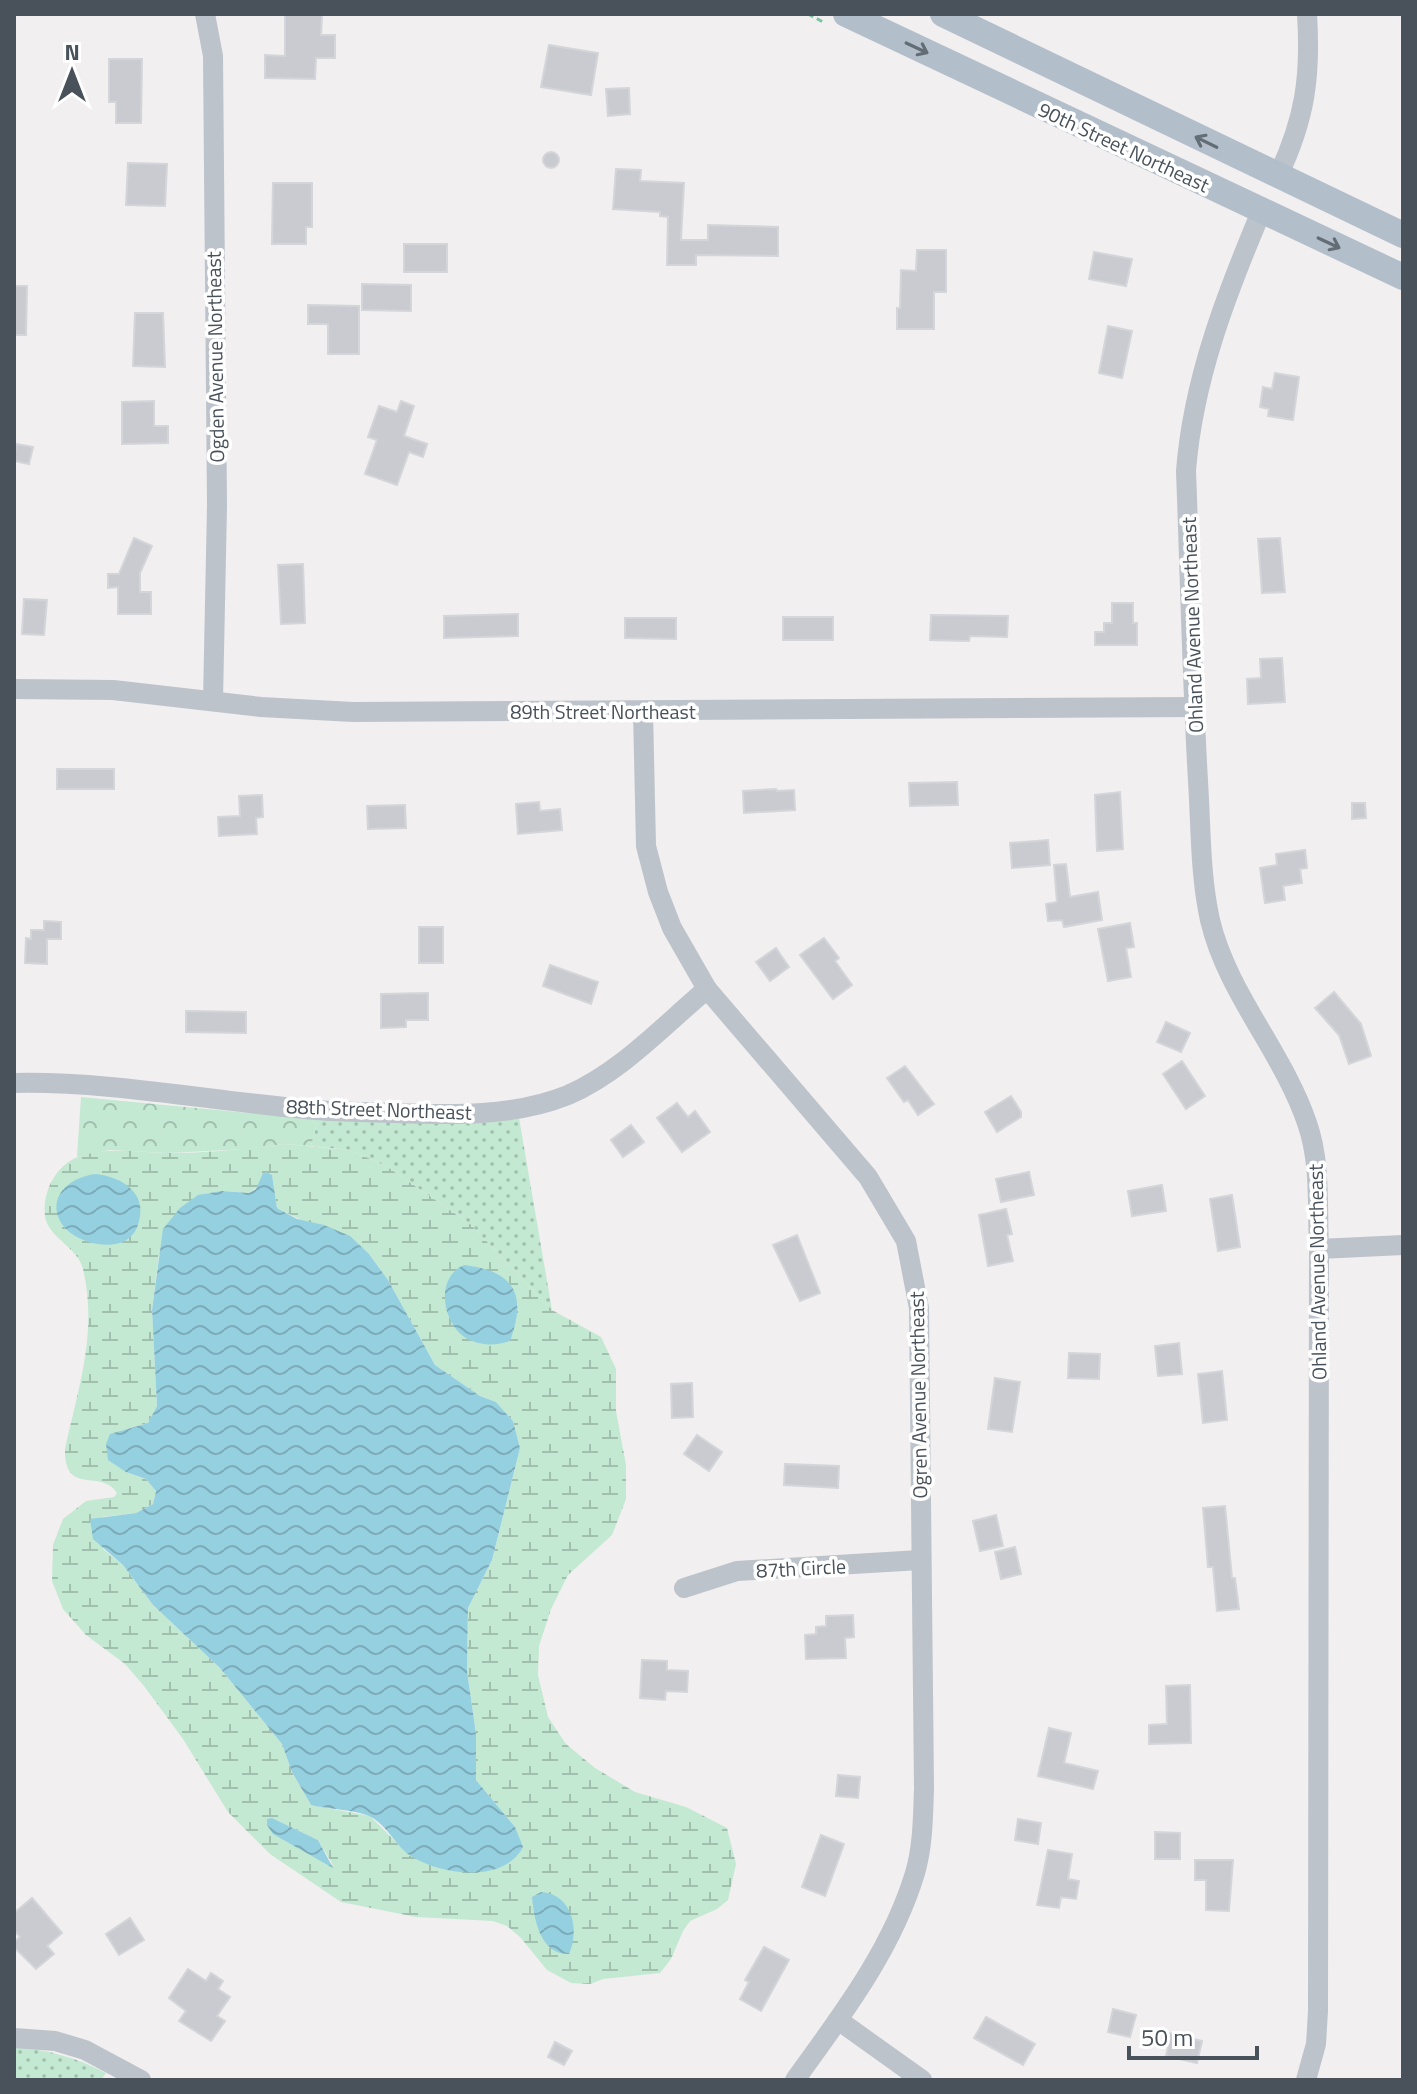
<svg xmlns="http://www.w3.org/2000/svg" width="1417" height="2094" font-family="'Titillium Web',sans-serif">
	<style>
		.grass { fill: url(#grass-dots) }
		.forest { fill: url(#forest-crowns) }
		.wetland { fill: url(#wetland-marsh); fill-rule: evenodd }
		.water { fill: url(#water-waves) }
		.building { fill: #c9cbd1; stroke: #d3d5d9; stroke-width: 2 }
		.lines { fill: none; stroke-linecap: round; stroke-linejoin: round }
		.path { stroke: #7fc3a2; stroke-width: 3; stroke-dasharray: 6 4; stroke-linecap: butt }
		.minor { stroke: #bcc3ca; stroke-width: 20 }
		.major { stroke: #b2beca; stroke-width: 26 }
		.oneway { stroke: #636d76 }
		.labels { text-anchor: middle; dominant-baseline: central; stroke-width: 7; stroke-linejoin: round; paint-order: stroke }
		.street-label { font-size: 20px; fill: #49525a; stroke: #fff }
	</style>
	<defs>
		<pattern id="grass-dots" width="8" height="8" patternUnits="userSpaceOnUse" patternTransform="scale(2)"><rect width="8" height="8" fill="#c3e9d2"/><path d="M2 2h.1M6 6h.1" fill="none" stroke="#a0bfad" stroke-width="1.8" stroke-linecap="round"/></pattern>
		<pattern id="forest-crowns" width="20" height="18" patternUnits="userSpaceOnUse" patternTransform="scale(2)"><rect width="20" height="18" fill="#c3e9d2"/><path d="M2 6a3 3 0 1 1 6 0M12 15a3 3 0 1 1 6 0" fill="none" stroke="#a0bfad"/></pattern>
		<pattern id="wetland-marsh" width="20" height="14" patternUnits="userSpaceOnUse" patternTransform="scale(2)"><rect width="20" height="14" fill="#c3e9d2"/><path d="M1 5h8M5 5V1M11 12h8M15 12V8" fill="none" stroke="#a0bfad"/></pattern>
		<pattern id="water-waves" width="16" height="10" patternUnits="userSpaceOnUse" patternTransform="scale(2)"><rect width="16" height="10" fill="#95d0e1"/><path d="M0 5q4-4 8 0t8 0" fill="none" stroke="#7cabb9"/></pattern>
	</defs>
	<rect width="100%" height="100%" fill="#f1efef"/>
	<!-- grass -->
	<g class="grass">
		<path d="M519,1118L552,1310L470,1224L386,1166L350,1150L311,1146L316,1127L312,1119C381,1122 450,1127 519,1118Z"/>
		<path d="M14,2047C48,2050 75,2057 106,2073L101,2080H14Z"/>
	</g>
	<!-- forest -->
	<polygon class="forest" points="81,1097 312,1119 316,1127 311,1146 284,1144 247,1149 168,1153 110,1150 77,1157"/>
	<!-- wetland -->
	<path class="wetland" d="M284,1144L350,1150L386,1166L470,1224L552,1310L601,1337L616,1369V1411L626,1465V1499L612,1535L568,1575L551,1609L539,1646L538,1675L548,1717L566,1744L595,1768L635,1792L686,1807L727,1828L736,1864L728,1900L717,1909L690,1921L683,1931L671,1959L660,1973L603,1979L590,1984L571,1983L547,1970L521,1938L507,1926L493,1921L416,1917L341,1902L270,1854L228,1812L183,1739L144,1686L125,1664L86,1635L63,1609L52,1581L53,1545L63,1519L86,1501L114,1497L117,1493C101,1468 64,1497 65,1449C78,1389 98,1332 83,1269C78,1247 48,1238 45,1216C42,1192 56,1165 78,1157C107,1146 139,1153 169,1153C207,1153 246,1149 284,1144ZM272,1176L277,1208L369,1254L388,1280L435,1365L480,1396L496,1402L513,1421L520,1448L492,1560L468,1608L467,1671L476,1734V1780L515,1827L410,1856L370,1816L311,1805L292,1772L282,1744L220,1668L153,1605L123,1565L103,1549L101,1517L136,1513L153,1504L156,1490L146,1479L126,1472L120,1431L148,1423L157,1406L152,1310L159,1255L222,1191L249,1193ZM272,1818L318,1840L333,1865Z"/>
	<!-- water -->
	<g class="water">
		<path d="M266,1172L272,1175L277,1208L297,1219L324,1225L350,1236L369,1254L388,1280L435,1365L480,1396L496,1402L513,1421L520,1448L492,1560L468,1608L467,1671L476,1734V1780L515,1827L523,1847C504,1884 440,1875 411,1856C396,1847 388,1826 371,1817C359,1810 327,1809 311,1805L292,1772L282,1744L220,1668L153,1605L123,1565L93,1539L90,1519L136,1513L153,1504L156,1491L146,1479L126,1472L108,1460L106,1444L110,1434L148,1423L157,1406L152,1310L163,1229L180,1208L198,1195L222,1191L249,1193L256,1189L263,1173Z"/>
		<path d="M96,1174C122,1177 147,1193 139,1221C137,1230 133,1236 125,1241C105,1251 68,1240 59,1219C48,1193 74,1176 96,1174Z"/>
		<path d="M464,1265C515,1271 527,1295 510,1341C498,1345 485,1346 472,1341C444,1331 432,1279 464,1265Z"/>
		<polygon points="272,1818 318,1840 333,1868 273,1834 267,1825 267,1819"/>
		<path d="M541,1892C572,1894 580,1929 569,1954C540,1955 534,1919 532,1897Z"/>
	</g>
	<!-- building -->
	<g class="building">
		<polygon points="285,14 322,14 321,35 335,35 335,58 316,58 315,79 265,78 265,55 285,56"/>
		<polygon points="549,45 598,53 591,95 541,87"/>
		<polygon points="109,59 142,59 141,123 116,123 116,102 109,102"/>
		<polygon points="629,88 630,114 608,116 606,89"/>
		<circle cx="551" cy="160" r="8"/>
		<polygon points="128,163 167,164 165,206 126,205"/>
		<polygon points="616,169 641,170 640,181 684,183 681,240 708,240 708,225 778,227 778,256 696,255 696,265 667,265 668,217 660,216 660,212 613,209"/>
		<polygon points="273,183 312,183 312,227 306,227 306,244 272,244"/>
		<rect x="404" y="244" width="43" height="28"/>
		<polygon points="917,250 946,250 946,292 934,292 934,329 897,329 897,308 900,308 901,270 916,271"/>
		<polygon points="1094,252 1132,259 1126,286 1089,279"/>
		<polygon points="362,284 411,285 411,311 362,310"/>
		<polygon points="14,286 27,286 26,335 14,335"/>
		<polygon points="308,305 359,306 359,354 328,354 328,324 308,324"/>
		<polygon points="135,313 163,313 165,367 133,366"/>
		<polygon points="1108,326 1132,331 1122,378 1099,373"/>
		<polygon points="1275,373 1299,377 1293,420 1268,416 1269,409 1260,407 1263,387 1272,389"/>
		<polygon points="154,401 154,426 168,426 168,443 122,444 122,402"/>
		<polygon points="401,401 414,406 404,436 427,444 423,457 409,452 397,485 365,474 377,440 368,437 379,406 397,412"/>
		<polygon points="16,444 33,447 29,464 14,461"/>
		<polygon points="134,538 152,546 140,573 140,592 151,592 151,614 118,614 118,587 108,588 108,574 119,574"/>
		<polygon points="1280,538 1285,592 1262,593 1258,539"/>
		<polygon points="303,564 305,623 281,624 278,565"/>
		<polygon points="24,599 47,600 44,635 22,634"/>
		<polygon points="1112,603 1133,603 1133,623 1137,623 1137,645 1095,645 1095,632 1104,632 1104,623 1112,623"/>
		<polygon points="518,614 518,636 444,638 444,616"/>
		<polygon points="931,615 1008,616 1007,637 970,636 969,641 930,640"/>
		<rect x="783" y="617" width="50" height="23"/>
		<polygon points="625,618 676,618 676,639 625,638"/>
		<polygon points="1282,658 1285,702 1248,704 1247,679 1261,678 1260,659"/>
		<rect x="57" y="769" width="57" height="20"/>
		<polygon points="957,782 958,805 910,806 909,783"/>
		<polygon points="776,789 777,791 794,790 795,810 744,813 743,791"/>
		<polygon points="1120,792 1123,849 1097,851 1095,795"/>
		<polygon points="262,795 263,817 256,818 257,834 219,836 218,817 240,816 239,796"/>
		<polygon points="539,802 540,811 560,809 562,830 518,834 516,804"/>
		<polygon points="1352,803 1365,803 1366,818 1352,819"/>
		<polygon points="405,805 406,828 368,829 367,806"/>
		<polygon points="1048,840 1050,865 1012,868 1010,843"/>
		<polygon points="1305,850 1307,868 1300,869 1302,883 1283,886 1285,900 1265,903 1260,868 1277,865 1276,854"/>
		<polygon points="1066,864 1070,897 1098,892 1102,920 1064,927 1062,920 1048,921 1046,904 1057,902 1054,865"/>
		<polygon points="44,921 61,922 61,939 47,939 47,964 25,963 26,938 31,939 31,930 44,930"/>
		<polygon points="1130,923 1134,947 1126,948 1131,977 1108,981 1098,929"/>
		<rect x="419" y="927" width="24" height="36"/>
		<polygon points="824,938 839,958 835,961 852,985 833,999 800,955"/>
		<polygon points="776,948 789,967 770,981 756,962"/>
		<polygon points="550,965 598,982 591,1004 543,986"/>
		<polygon points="1334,992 1361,1024 1371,1056 1349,1064 1339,1035 1315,1008"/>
		<polygon points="428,993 428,1020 406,1020 406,1027 381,1028 381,994"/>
		<polygon points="186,1011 246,1012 246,1033 186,1032"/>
		<polygon points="1166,1022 1190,1033 1181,1052 1157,1042"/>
		<polygon points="1182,1061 1205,1096 1186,1109 1163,1074"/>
		<polygon points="905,1066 934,1104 918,1115 908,1100 904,1102 887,1078"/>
		<polygon points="1011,1096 1021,1112 1021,1117 997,1132 985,1112"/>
		<polygon points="677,1103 688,1117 695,1111 710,1132 682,1152 657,1118"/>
		<polygon points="631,1125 644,1142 623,1157 611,1140"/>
		<polygon points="1029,1172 1034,1195 1001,1202 996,1179"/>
		<polygon points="1162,1185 1166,1211 1132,1216 1128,1191"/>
		<polygon points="1232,1195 1240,1247 1218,1251 1210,1199"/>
		<polygon points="1006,1209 1012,1234 1007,1235 1013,1261 988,1266 979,1215"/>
		<polygon points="797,1235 820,1293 800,1301 773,1245"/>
		<polygon points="1179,1343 1182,1374 1158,1376 1155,1346"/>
		<polygon points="1069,1353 1100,1354 1099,1379 1068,1378"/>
		<polygon points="1222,1371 1227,1420 1203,1423 1198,1374"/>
		<polygon points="995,1378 1020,1382 1012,1432 988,1429"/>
		<polygon points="692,1383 693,1417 672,1418 671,1384"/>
		<polygon points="697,1435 722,1452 709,1471 684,1454"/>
		<polygon points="785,1464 839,1466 838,1488 784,1485"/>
		<polygon points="1225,1506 1232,1578 1235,1578 1239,1609 1217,1611 1213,1567 1208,1567 1203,1508"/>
		<polygon points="996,1515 1003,1546 980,1551 973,1521"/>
		<polygon points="1015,1547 1021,1574 1001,1579 995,1552"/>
		<polygon points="853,1615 854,1637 845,1638 846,1658 806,1659 805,1635 816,1634 816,1627 826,1626 826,1616"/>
		<polygon points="642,1660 667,1661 667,1670 688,1671 687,1692 666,1691 665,1700 640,1698"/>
		<polygon points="1190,1685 1191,1743 1149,1744 1149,1725 1167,1724 1166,1686"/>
		<polygon points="1049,1728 1071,1733 1064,1763 1098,1771 1093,1789 1038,1776"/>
		<polygon points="838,1775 860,1777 858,1798 836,1796"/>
		<polygon points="1018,1819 1041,1823 1038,1844 1015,1840"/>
		<polygon points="1155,1832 1180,1833 1180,1859 1155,1859"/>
		<polygon points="821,1835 844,1844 825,1896 802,1887"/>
		<polygon points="1048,1850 1072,1854 1068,1879 1079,1881 1076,1899 1061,1897 1059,1908 1037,1905"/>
		<polygon points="1195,1860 1233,1860 1229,1911 1206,1910 1206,1880 1195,1880"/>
		<polygon points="32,1898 62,1933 47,1946 54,1954 36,1969 14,1947 14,1942 20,1937 14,1930 14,1913"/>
		<polygon points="130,1918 144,1940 119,1955 106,1934"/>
		<polygon points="764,1947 789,1960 761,2011 740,1999 749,1982 745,1980"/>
		<polygon points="188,1969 206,1981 211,1973 223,1981 218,1989 230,1997 217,2016 225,2021 211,2041 179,2021 186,2011 169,1998"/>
		<polygon points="1113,2009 1136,2015 1130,2037 1108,2032"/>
		<polygon points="986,2017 1035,2044 1023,2065 974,2038"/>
		<polygon points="1165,2032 1202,2041 1197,2063 1166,2056 1168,2047 1162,2046"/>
		<polygon points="555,2042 572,2051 564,2065 548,2057"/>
	</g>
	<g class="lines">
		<!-- path -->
		<polyline class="path" points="808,14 825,23"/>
		<!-- minor -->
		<g class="minor">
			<polyline points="205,14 213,56 217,505 213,701"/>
			<path d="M1278,176C1305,119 1311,77 1307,14"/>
			<path d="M1261,212C1226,295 1193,380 1186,471C1190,575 1192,678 1198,781C1201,827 1200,875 1210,920C1227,993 1283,1052 1307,1123C1321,1162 1317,1208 1319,1249L1318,2011L1316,2044L1306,2080"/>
			<polyline points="14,689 113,690 261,707 353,712 1193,707"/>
			<path d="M643,711L646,846L658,892L672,928L707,989L868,1177L906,1241L919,1308L924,1788C923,1816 923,1846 915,1873C892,1950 841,2016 795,2080"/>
			<path d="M14,1083C115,1081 215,1102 316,1110C342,1112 368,1112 394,1113C451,1115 514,1117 568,1095C621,1072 663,1026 707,989"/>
			<polyline points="1319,1249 1403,1245"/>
			<polyline points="684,1588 737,1571 920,1560"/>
			<polyline points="838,2020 922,2080"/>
			<polyline points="14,2038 55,2041 85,2050 141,2080"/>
		</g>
		<!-- major -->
		<g class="major">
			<polyline points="846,14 1403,277"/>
			<polyline points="943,14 1403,235"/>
		</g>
	</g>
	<!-- one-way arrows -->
	<defs><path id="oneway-shaft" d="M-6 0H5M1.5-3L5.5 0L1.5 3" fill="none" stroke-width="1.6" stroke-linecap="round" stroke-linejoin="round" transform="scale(2)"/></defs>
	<g class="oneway">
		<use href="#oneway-shaft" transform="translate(917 48) rotate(25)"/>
		<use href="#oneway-shaft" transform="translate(1206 142) rotate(-154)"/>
		<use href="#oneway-shaft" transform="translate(1329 243) rotate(25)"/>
	</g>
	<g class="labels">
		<!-- street labels -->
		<g class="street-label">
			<text transform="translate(1124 147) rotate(25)">90th Street Northeast</text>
			<text transform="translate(215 357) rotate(-91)">Ogden Avenue Northeast</text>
			<text transform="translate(1192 625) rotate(-92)">Ohland Avenue Northeast</text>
			<text x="603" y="711">89th Street Northeast</text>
			<text transform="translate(379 1109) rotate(2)">88th Street Northeast</text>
			<text transform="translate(1317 1272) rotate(-91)">Ohland Avenue Northeast</text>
			<text transform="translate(918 1395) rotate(-91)">Ogren Avenue Northeast</text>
			<text transform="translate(801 1568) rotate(-3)">87th Circle</text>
		</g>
	</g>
	<!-- border -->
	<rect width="1417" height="2094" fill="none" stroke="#49525a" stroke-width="32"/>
	<!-- north arrow -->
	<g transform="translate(72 72)" stroke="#ffffff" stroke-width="6" paint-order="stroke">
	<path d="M0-6L14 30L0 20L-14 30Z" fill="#49525a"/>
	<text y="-12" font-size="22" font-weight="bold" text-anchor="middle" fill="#49525a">N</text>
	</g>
	<!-- scale -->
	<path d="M1129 2046v12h128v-12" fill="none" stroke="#49525a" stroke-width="4"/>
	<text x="1141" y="2046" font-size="24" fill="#49525a" stroke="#ffffff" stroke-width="6" paint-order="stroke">50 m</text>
</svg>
